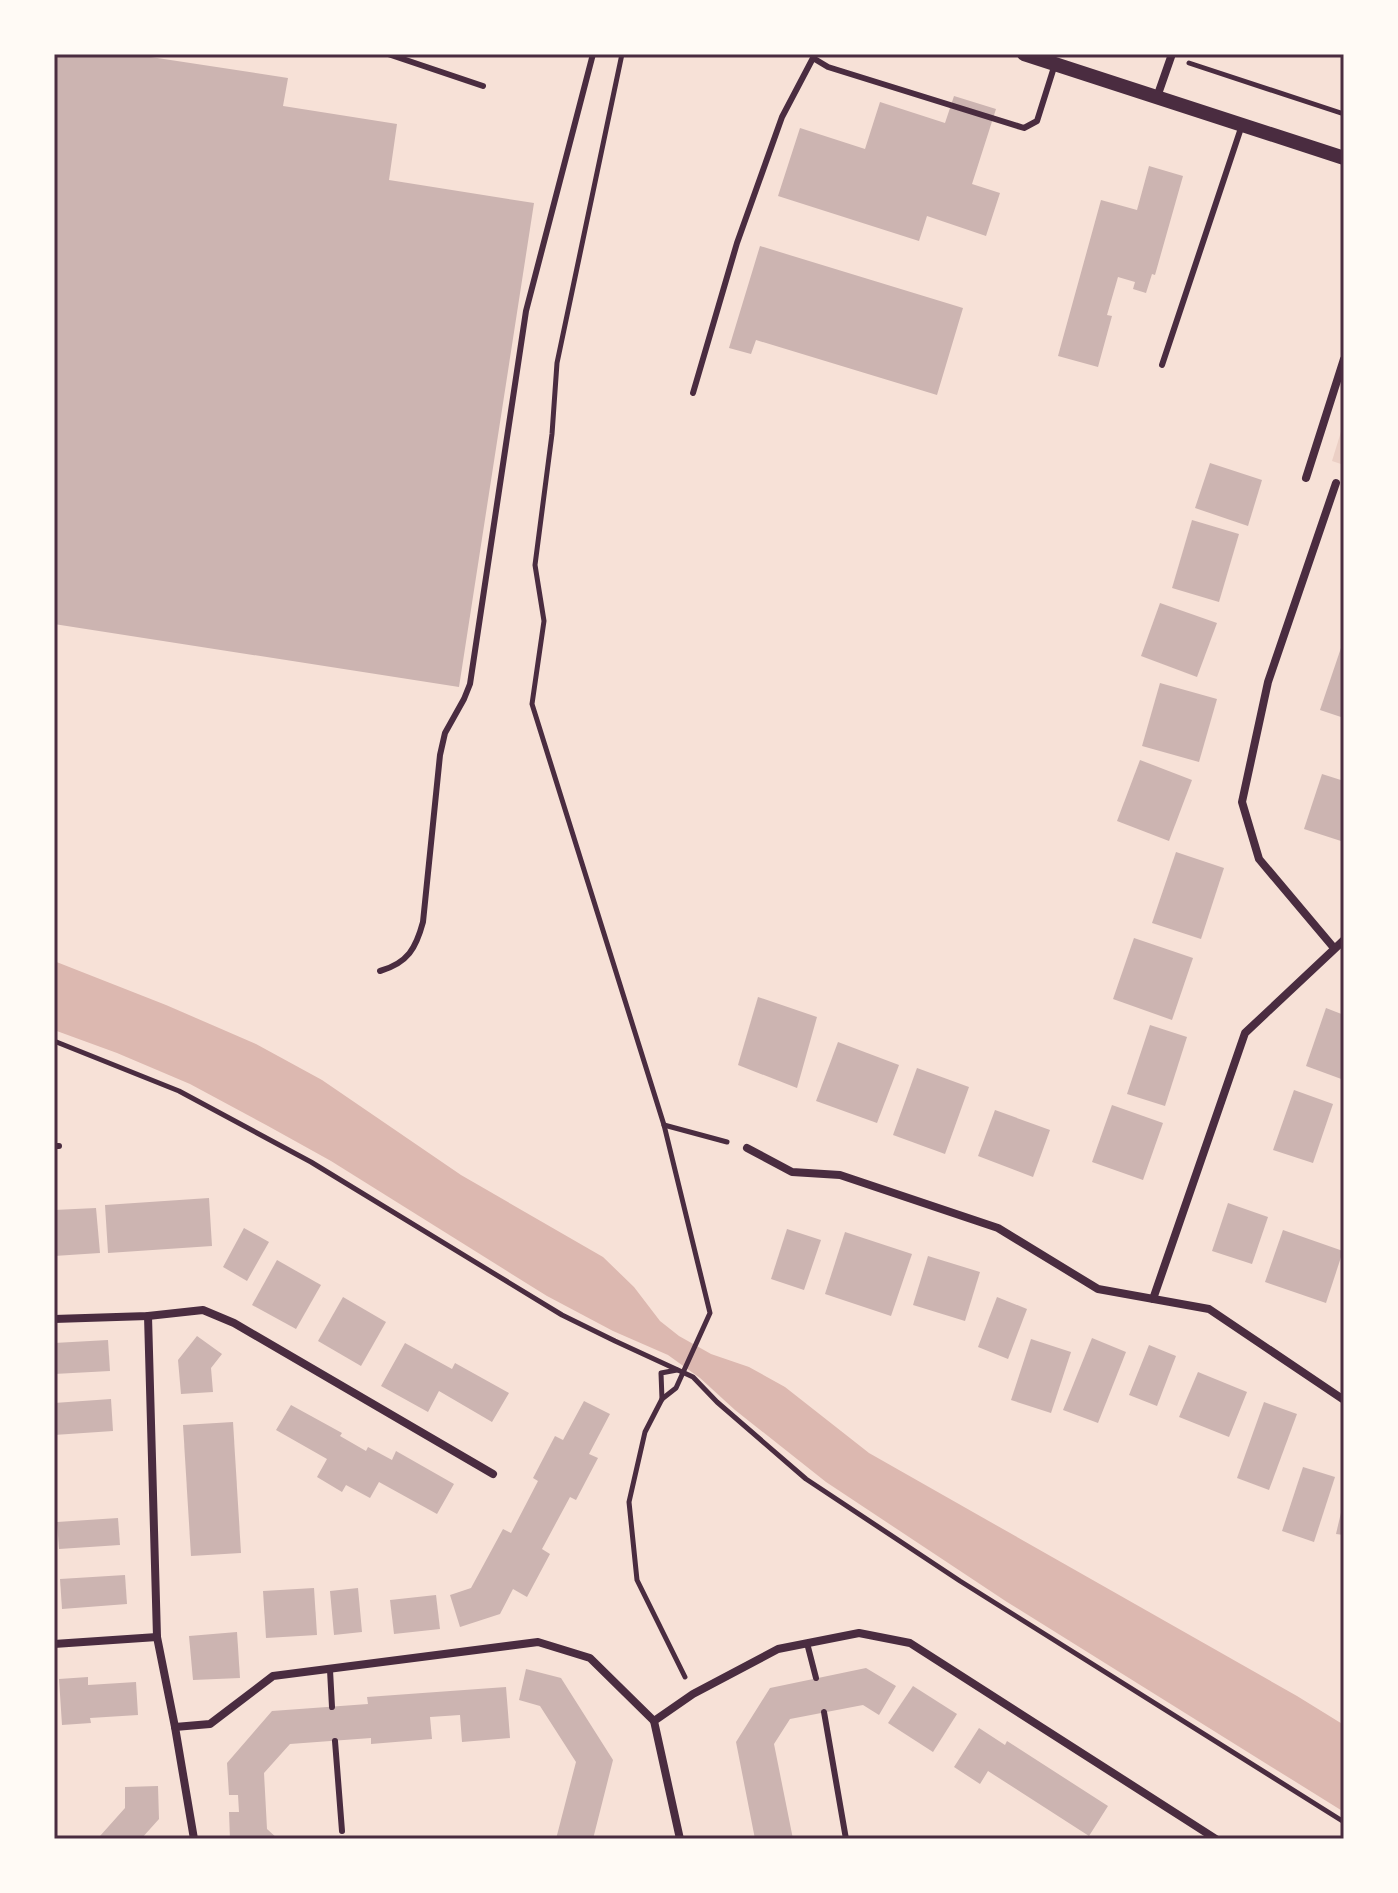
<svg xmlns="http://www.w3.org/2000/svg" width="1398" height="1893" font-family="Overpass,sans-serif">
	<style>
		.green { fill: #ebcfc5 }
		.water { fill: #dcb8b0 }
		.building { fill: #ccb4b1 }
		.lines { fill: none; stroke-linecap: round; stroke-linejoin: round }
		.path { stroke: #4a2c40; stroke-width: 5 }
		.service { stroke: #4a2c40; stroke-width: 6 }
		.minor { stroke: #4a2c40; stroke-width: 8 }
		.tertiary { stroke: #4a2c40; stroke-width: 14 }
		.neatline { fill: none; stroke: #4a2c40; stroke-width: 3 }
	</style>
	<rect width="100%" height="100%" fill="#f7e1d7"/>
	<!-- green -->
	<polygon class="green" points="1344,422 1344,465 1332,461"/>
	<!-- water -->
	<polygon class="water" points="54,961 166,1005 256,1044 322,1080 461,1175 603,1257 634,1287 660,1321 679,1336 711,1354 749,1367 785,1387 869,1453 1297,1696 1344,1725 1344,1812 1007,1602 826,1482 735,1410 700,1378 668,1355 613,1331 547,1296 331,1161 268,1126 190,1084 117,1053 54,1030"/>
	<!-- building -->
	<g class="building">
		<polygon points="54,54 131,54 288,78 283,106 397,124 389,180 534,203 459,687 54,624"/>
		<polygon points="954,96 996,109 972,184 1000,193 986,236 927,216 919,241 778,196 800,128 865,149 880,102 945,123"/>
		<polygon points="1149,166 1183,176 1155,275 1152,274 1146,293 1133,289 1135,282 1118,277 1107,315 1112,316 1098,367 1058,356 1101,200 1137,210"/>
		<polygon points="760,246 963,308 937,395 756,340 751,354 729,348"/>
		<polygon points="1210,463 1262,480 1248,526 1195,508"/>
		<polygon points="1192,520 1239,534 1219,602 1172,588"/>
		<polygon points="1160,603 1217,623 1197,677 1141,656"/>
		<polygon points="1343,642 1344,642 1344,718 1320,710"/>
		<polygon points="1160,683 1217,699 1199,762 1142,746"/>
		<polygon points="1140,760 1192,780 1169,841 1117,821"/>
		<polygon points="1322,774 1344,781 1344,842 1304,829"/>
		<polygon points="1176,852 1224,868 1201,939 1152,923"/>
		<polygon points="1134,938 1193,958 1172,1020 1113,999"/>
		<polygon points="758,997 817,1017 797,1088 738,1065"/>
		<polygon points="1326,1008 1344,1015 1344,1080 1306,1066"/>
		<polygon points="1150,1025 1187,1037 1165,1106 1127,1094"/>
		<polygon points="838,1042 899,1065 877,1123 816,1101"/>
		<polygon points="917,1068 969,1087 945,1154 893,1135"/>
		<polygon points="1294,1090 1333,1104 1313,1163 1273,1150"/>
		<polygon points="1112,1105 1163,1123 1143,1180 1092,1162"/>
		<polygon points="995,1110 1050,1130 1033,1177 978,1156"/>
		<polygon points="209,1198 212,1246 108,1253 105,1205"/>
		<polygon points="1228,1203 1268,1217 1252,1264 1212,1251"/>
		<polygon points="96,1208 100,1253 54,1256 54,1210"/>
		<polygon points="244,1228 269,1242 247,1281 223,1267"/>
		<polygon points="787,1229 821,1240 804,1290 771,1279"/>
		<polygon points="1283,1230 1343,1251 1326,1303 1265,1282"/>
		<polygon points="845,1232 912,1254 891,1316 825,1294"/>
		<polygon points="928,1256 980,1272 965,1321 913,1305"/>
		<polygon points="277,1260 321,1285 296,1329 252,1305"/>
		<polygon points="343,1297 386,1322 361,1366 318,1341"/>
		<polygon points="997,1297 1027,1309 1008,1359 978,1347"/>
		<polygon points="197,1336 222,1354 211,1368 213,1392 181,1394 178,1360"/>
		<polygon points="1092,1338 1126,1352 1098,1423 1063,1410"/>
		<polygon points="1031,1339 1071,1352 1051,1413 1011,1400"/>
		<polygon points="108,1340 110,1371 54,1374 54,1343"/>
		<polygon points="405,1343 452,1369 455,1363 509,1393 492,1422 439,1391 428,1412 381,1386"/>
		<polygon points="1149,1345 1176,1356 1157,1406 1129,1395"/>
		<polygon points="1198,1372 1247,1392 1229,1437 1179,1417"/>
		<polygon points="111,1399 113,1431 54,1435 54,1403"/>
		<polygon points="584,1401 610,1414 589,1454 598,1458 576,1500 570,1497 542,1549 550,1554 527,1597 513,1589 500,1614 460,1627 450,1595 471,1588 503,1529 511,1533 538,1481 533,1478 555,1436 563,1440"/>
		<polygon points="1264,1402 1297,1414 1269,1490 1237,1478"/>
		<polygon points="291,1405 342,1433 340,1436 366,1451 368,1447 392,1460 396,1451 454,1484 437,1514 379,1482 370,1498 346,1485 342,1492 317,1477 327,1459 276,1430"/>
		<polygon points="233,1422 241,1553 191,1556 183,1425"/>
		<polygon points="1303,1467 1335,1477 1314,1542 1282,1531"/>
		<polygon points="1343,1504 1344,1504 1344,1535 1336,1534"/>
		<polygon points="118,1518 120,1545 59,1549 57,1522"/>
		<polygon points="125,1575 127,1604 62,1609 60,1579"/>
		<polygon points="314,1588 317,1635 266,1638 263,1591"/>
		<polygon points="358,1588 362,1632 334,1635 330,1591"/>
		<polygon points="436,1595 440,1629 394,1634 390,1600"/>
		<polygon points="237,1632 240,1678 193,1680 189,1636"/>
		<polygon points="866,1668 896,1686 879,1715 863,1705 790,1719 774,1744 793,1839 755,1839 736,1742 770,1688"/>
		<polygon points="526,1669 561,1678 613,1760 593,1839 556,1839 576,1762 540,1706 519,1700"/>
		<polygon points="88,1677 88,1685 136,1682 138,1715 90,1718 91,1723 62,1725 59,1679"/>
		<polygon points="913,1686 957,1714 933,1752 888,1723"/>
		<polygon points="506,1687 510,1738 462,1742 460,1715 430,1717 432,1739 371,1744 371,1738 290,1744 264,1773 267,1829 278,1839 230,1839 229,1812 239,1812 238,1795 229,1795 227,1763 272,1711 368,1704 367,1697"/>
		<polygon points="979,1728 1005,1745 1007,1741 1108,1806 1089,1836 988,1771 980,1784 954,1767"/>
		<polygon points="158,1786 159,1819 141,1839 83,1839 83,1837 100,1836 125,1808 125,1787"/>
	</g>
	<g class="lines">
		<!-- path -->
		<g class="path">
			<polyline points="622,54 557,363 552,434 535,565 544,621 532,704 664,1125 710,1313 676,1388 662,1399 645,1432 629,1502 637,1580 685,1677"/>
			<polyline points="1189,63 1344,114"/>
			<polyline points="54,1041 179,1091 311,1162 562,1315 615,1341 693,1377 717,1402 806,1479 960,1581 1344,1822"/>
			<polyline points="664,1125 727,1142"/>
			<polyline points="662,1399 661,1373 677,1370"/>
		</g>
		<!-- service -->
		<g class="service">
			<polyline points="388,54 483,86"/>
			<polyline points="814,54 813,58 828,67 1024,128 1037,121 1055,64"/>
			<polyline points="1162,365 1242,125"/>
			<polyline points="693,393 737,243 782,117 813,58"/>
			<path d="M380,971C408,963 416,948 423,922L440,755L445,733L464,699L470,684L526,311L593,54"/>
			<polyline points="54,1146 59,1146"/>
			<polyline points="807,1643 816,1678"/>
			<polyline points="330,1670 332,1707"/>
			<polyline points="824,1712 846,1839"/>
			<polyline points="335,1741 342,1831"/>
		</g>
		<!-- minor -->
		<g class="minor">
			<polyline points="1157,97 1172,54"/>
			<polyline points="1306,478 1344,359"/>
			<polyline points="1334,948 1259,859 1242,802 1268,682 1336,483"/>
			<polyline points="747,1148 792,1172 840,1175 998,1228 1098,1289 1209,1309 1344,1400"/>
			<polyline points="1153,1299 1245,1033 1344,940"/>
			<polyline points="148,1316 157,1637 175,1727 194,1839"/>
			<polyline points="54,1319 148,1316 203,1310 234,1323 493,1474"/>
			<polyline points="54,1644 157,1637"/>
			<polyline points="175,1727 210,1724 273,1676 538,1642 590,1658 654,1721"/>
			<polyline points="680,1839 654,1721 693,1694 778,1649 859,1633 910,1643 1216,1839"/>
		</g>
		<!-- tertiary -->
		<polyline class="tertiary" points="1024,54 1344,158"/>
	</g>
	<!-- border -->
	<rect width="1398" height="1893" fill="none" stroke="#fffaf5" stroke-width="112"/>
	<rect x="56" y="56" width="1286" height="1781" class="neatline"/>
</svg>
